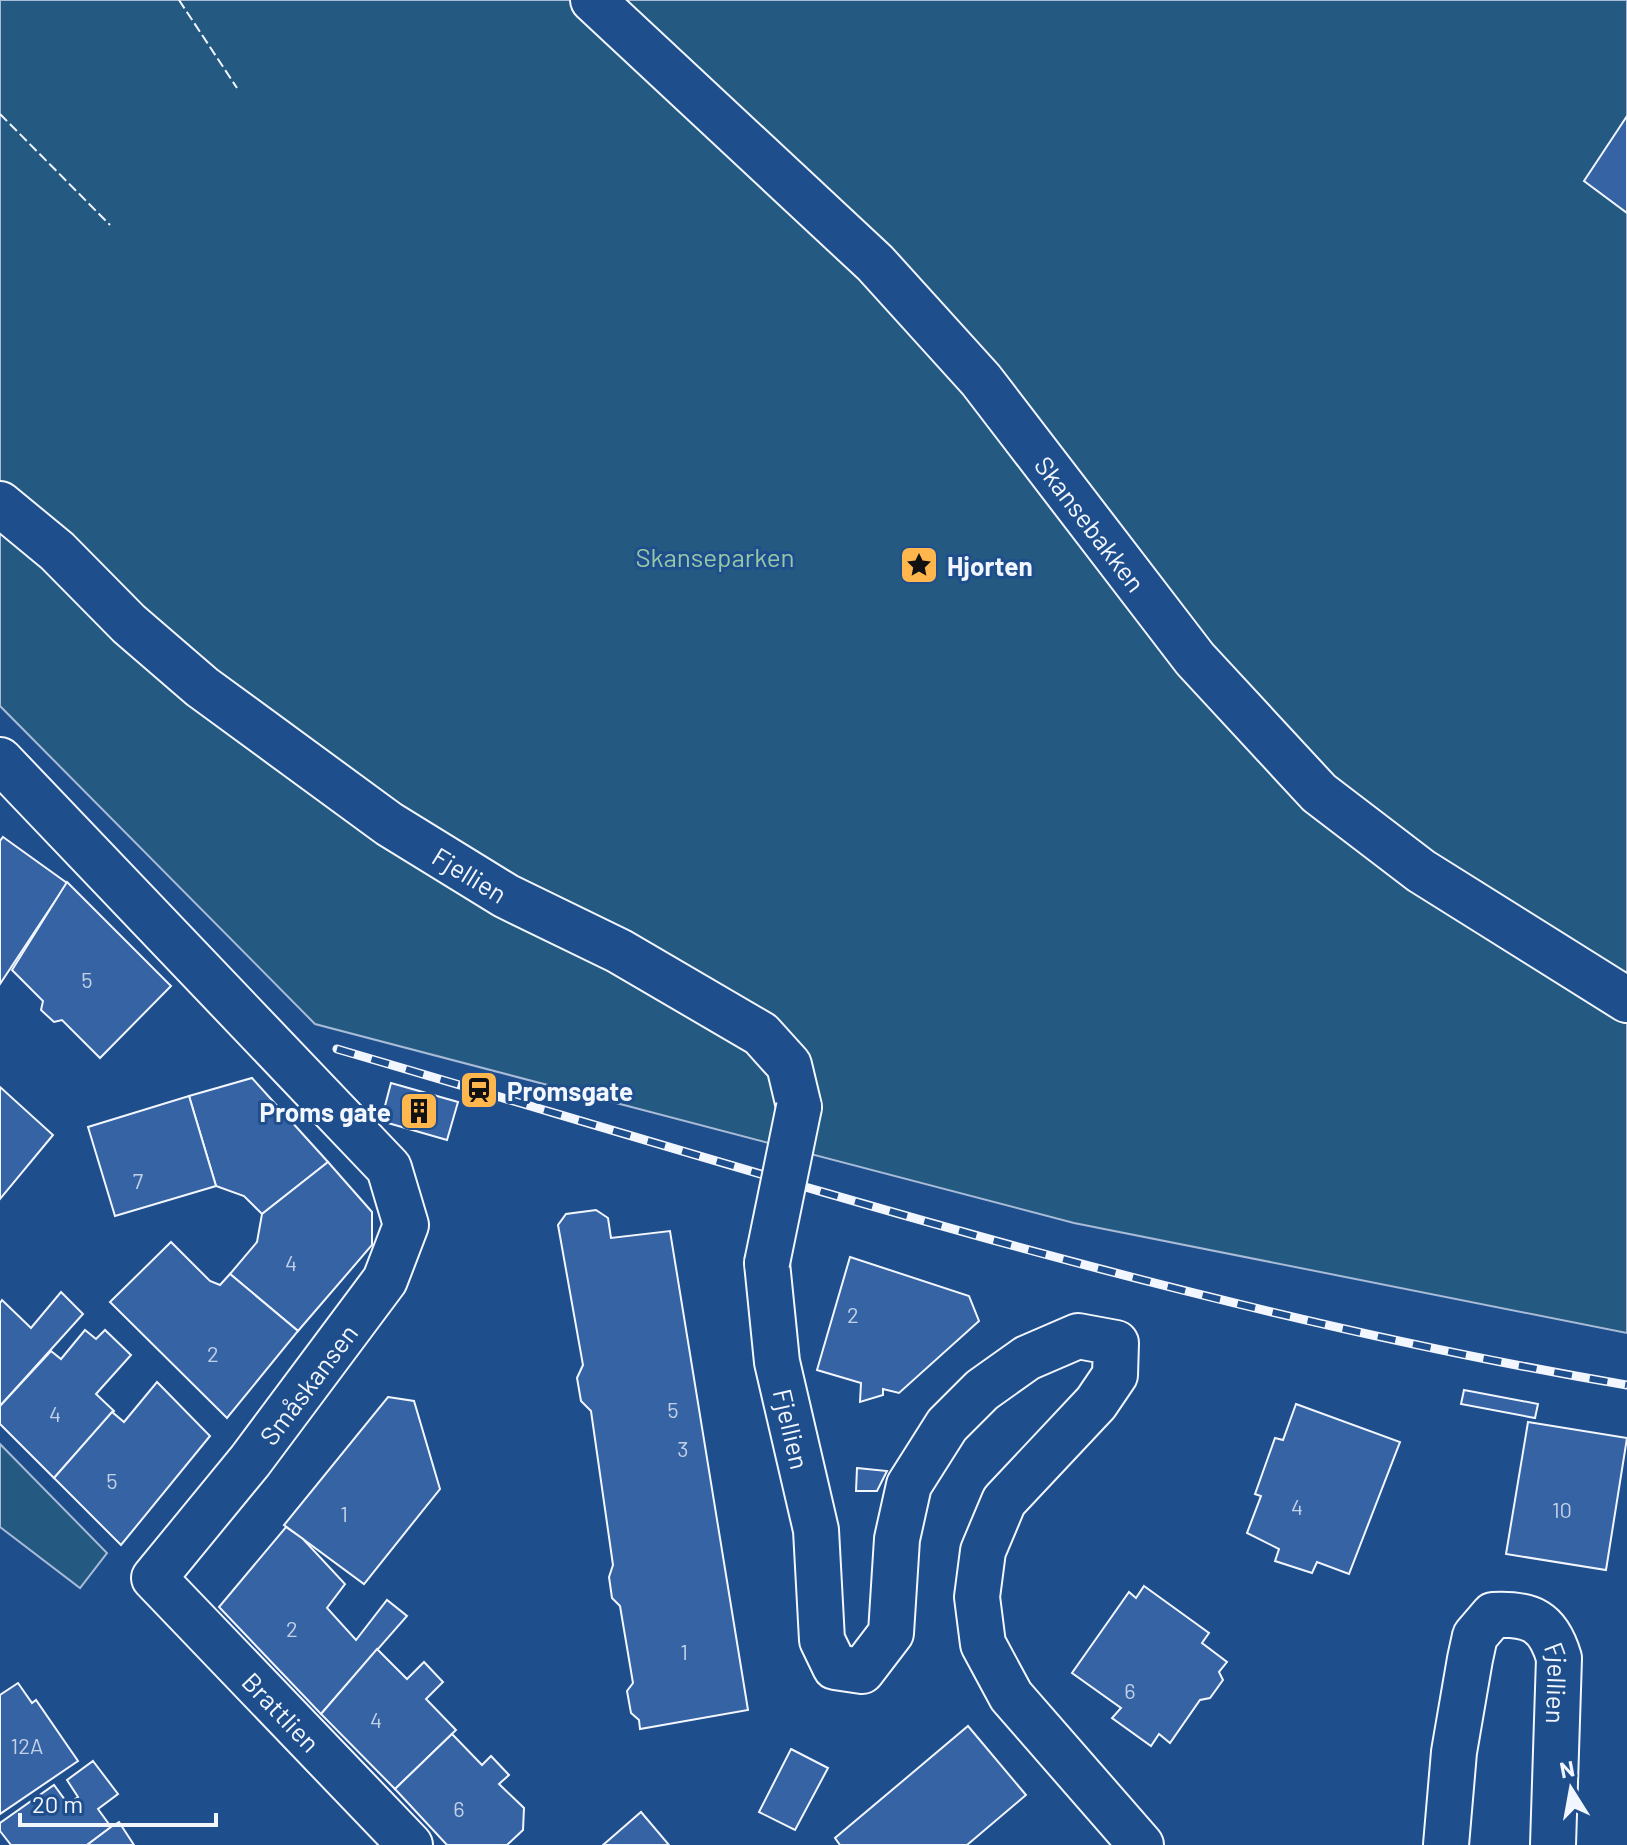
<svg xmlns="http://www.w3.org/2000/svg" width="1627" height="1845" font-family="Barlow,sans-serif">
	<style>
		.green { fill: #245a82; stroke: #a8bbd7; stroke-width: 2 }
		.building { fill: #3563a3; stroke: #f2f6ff; stroke-width: 2 }
		.lines { fill: none; stroke-linecap: round; stroke-linejoin: round }
		.minor-casing { stroke: #f2f6ff; stroke-width: 48 }
		.tertiary-casing { stroke: #f2f6ff; stroke-width: 48 }
		.minor { stroke: #1f4e8c; stroke-width: 44 }
		.tertiary { stroke: #1f4e8c; stroke-width: 44 }
		.rail-casing { stroke: #f2f6ff; stroke-width: 9 }
		.rail { stroke: #1f4e8c; stroke-width: 6; stroke-dasharray: 18; stroke-linecap: butt }
		.minor-bridge-casing { stroke: #f2f6ff; stroke-width: 48; stroke-linecap: butt }
		.minor-bridge { stroke: #1f4e8c; stroke-width: 44 }
		.fence { stroke: #f2f6ff; stroke-width: 2; stroke-dasharray: 10 4; stroke-linecap: butt }
		.labels { text-anchor: middle; dominant-baseline: central; stroke-width: 6; stroke-linejoin: round; paint-order: stroke }
		.number-label { font-size: 22px; fill: #c3d1e8 }
		.street-label { font-size: 26px; fill: #f2f6ff; stroke: #1f4e8c }
		.park-label { font-size: 26px; fill: #97c8a6; stroke: #1f4e8c }
		.poi-label { font-size: 26px; font-weight: bold; fill: #f2f6ff; stroke: #1f4e8c; text-anchor: start }
	</style>
	<rect width="100%" height="100%" fill="#1f4e8c"/>
	<!-- green -->
	<g class="green">
		<polygon points="0,0 1627,0 1627,1333 1074,1223 315,1024 0,706"/>
		<polygon points="0,1444 107,1553 80,1588 0,1527"/>
	</g>
	<!-- building -->
	<g class="building">
		<polygon points="1627,116 1627,213 1584,181"/>
		<polygon points="3,837 67,883 0,984 0,841"/>
		<polygon points="67,882 171,986 100,1058 62,1020 54,1022 41,1010 43,1001 12,970"/>
		<polygon points="252,1078 328,1162 262,1214 244,1196 216,1186 189,1096"/>
		<polygon points="391,1083 458,1102 447,1140 381,1121"/>
		<polygon points="0,1087 53,1135 0,1199"/>
		<polygon points="189,1096 216,1186 115,1216 88,1127"/>
		<polygon points="328,1162 372,1212 372,1245 298,1331 230,1274 257,1242 262,1214"/>
		<polygon points="596,1210 608,1218 611,1238 670,1231 748,1710 640,1729 639,1720 631,1713 627,1691 633,1683 620,1606 612,1598 609,1577 613,1565 591,1411 581,1401 577,1378 583,1365 558,1225 566,1214"/>
		<polygon points="171,1242 210,1281 220,1285 230,1274 298,1331 227,1418 110,1302"/>
		<polygon points="850,1257 969,1296 979,1321 899,1393 883,1389 883,1395 860,1402 861,1383 817,1370"/>
		<polygon points="61,1292 83,1314 0,1406 0,1303 2,1300 31,1328"/>
		<polygon points="85,1330 96,1339 105,1330 131,1355 96,1394 114,1411 54,1478 0,1424 0,1406 51,1351 61,1359"/>
		<polygon points="157,1382 210,1436 121,1545 54,1478 112,1412 124,1422"/>
		<polygon points="1464,1390 1538,1404 1535,1418 1461,1404"/>
		<polygon points="388,1397 414,1401 440,1489 364,1584 284,1525"/>
		<polygon points="1296,1404 1400,1442 1349,1574 1317,1562 1312,1573 1275,1561 1279,1549 1247,1533 1261,1496 1255,1494 1275,1438 1283,1440"/>
		<polygon points="1528,1422 1627,1438 1606,1570 1506,1554"/>
		<polygon points="857,1468 887,1471 877,1491 856,1491"/>
		<polygon points="286,1527 303,1539 345,1584 327,1608 356,1640 387,1600 407,1616 321,1714 219,1607"/>
		<polygon points="1144,1586 1209,1633 1202,1643 1227,1662 1219,1672 1223,1680 1210,1698 1200,1700 1170,1743 1159,1734 1151,1746 1112,1718 1121,1708 1072,1673 1129,1592 1136,1598"/>
		<polygon points="377,1649 407,1679 424,1662 443,1682 426,1699 456,1730 395,1789 321,1714"/>
		<polygon points="18,1683 32,1703 36,1700 78,1761 0,1814 0,1695"/>
		<polygon points="968,1726 1026,1795 967,1845 840,1845 835,1838"/>
		<polygon points="452,1734 482,1765 491,1756 509,1775 499,1784 524,1808 523,1830 507,1845 447,1845 395,1789"/>
		<polygon points="791,1749 828,1768 795,1830 759,1812"/>
		<polygon points="93,1761 118,1794 98,1809 111,1827 87,1845 11,1845 0,1831 0,1823 54,1785 68,1804 78,1797 67,1780"/>
		<polygon points="641,1812 669,1845 603,1845"/>
		<polygon points="119,1822 134,1845 87,1845 111,1827"/>
	</g>
	<g class="lines">
		<defs>
			<g id="minor">
				<path id="s1" d="M0,504L57,551L129,624L202,687L389,824L506,896L619,951L761,1034L789,1065L799,1107"/>
				<path id="s2" d="M0,760L389,1168L406,1225L385,1280L250,1461L154,1578L410,1845"/>
				<path id="s3" d="M767,1263L777,1362L816,1530L822,1640L835,1667L862,1671L891,1633L897,1539L909,1485L947,1425L982,1390L1027,1358L1078,1336L1116,1343L1115,1375L1096,1403L1004,1501L983,1551L977,1597L983,1644L1011,1696L1141,1845"/>
				<path id="s4" d="M1446,1845L1454,1752L1470,1659L1475,1636L1493,1615C1531,1613 1548,1621 1559,1658L1553,1845"/>
			</g>
			<g id="tertiary">
				<path id="s5" d="M593,0L875,263L981,380L1195,659L1319,793L1421,871L1627,1000"/>
			</g>
		</defs>
		<!-- minor casing -->
		<use href="#minor" class="minor-casing"/>
		<!-- tertiary casing -->
		<use href="#tertiary" class="tertiary-casing"/>
		<!-- minor -->
		<use href="#minor" class="minor"/>
		<!-- tertiary -->
		<use href="#tertiary" class="tertiary"/>
		<defs>
			<path id="rail" d="M337,1049C763,1173 1188,1311 1627,1385"/>
		</defs>
		<!-- rail casing -->
		<use href="#rail" class="rail-casing"/>
		<!-- rail -->
		<use href="#rail" class="rail"/>
		<defs>
			<polyline id="minor-bridge" points="767,1263 799,1107"/>
		</defs>
		<!-- minor-bridge casing -->
		<use href="#minor-bridge" class="minor-bridge-casing"/>
		<!-- minor-bridge -->
		<use href="#minor-bridge" class="minor-bridge"/>
		<!-- fence -->
		<g class="fence">
			<polyline points="179,0 237,88"/>
			<polyline points="0,114 110,225"/>
		</g>
	</g>
	<!-- icons -->
	<defs>
		<symbol id="sight-square" viewBox="-11 -11 22 22"><rect x="-9" y="-9" width="18" height="18" rx="4" fill="#ffb74d" stroke="#1f4e8c"/><path d="M0-6L1.8-2.2L6-1.7L2.9 1.2L3.7 5.4L0 3.3L-3.7 5.4L-2.9 1.2L-6-1.7L-1.8-2.2Z" fill="#111"/></symbol>
		<symbol id="station-square" viewBox="-11 -11 22 22"><rect x="-9" y="-9" width="18" height="18" rx="4" fill="#ffb74d" stroke="#1f4e8c"/><path d="M-3-6H3Q5-6 5-4V2Q5 4 3 4L4.5 6H3L1.5 4h-3L-3 6H-4.5L-3 4Q-5 4-5 2V-4Q-5-6-3-6ZM-3.5-4v3h7v-3ZM-3.5 1v1.5H-2V1ZM2 1v1.5H3.5V1Z" fill="#111"/></symbol>
		<symbol id="building-square" viewBox="-11 -11 22 22"><rect x="-9" y="-9" width="18" height="18" rx="4" fill="#ffb74d" stroke="#1f4e8c"/><path d="M-4-6H4V6H1V3H-1V6H-4ZM-2.5-4.3h1.7v1.8h-1.7ZM.8-4.3h1.7v1.8H.8ZM-2.5-1h1.7V.8h-1.7ZM.8-1h1.7V.8H.8Z" fill="#111"/></symbol>
	</defs>
	<g fill-rule="evenodd">
		<use href="#sight-square" x="897" y="543" width="44" height="44"/>
		<use href="#station-square" x="457" y="1068" width="44" height="44"/>
		<use href="#building-square" x="397" y="1089" width="44" height="44"/>
	</g>
	<g class="labels">
		<!-- number labels -->
		<g class="number-label">
			<text x="87" y="979">5</text>
			<text x="138" y="1180">7</text>
			<text x="291" y="1262">4</text>
			<text x="853" y="1314">2</text>
			<text x="213" y="1353">2</text>
			<text x="673" y="1409">5</text>
			<text x="55" y="1413">4</text>
			<text x="683" y="1448">3</text>
			<text x="112" y="1480">5</text>
			<text x="1297" y="1506">4</text>
			<text x="1562" y="1509">10</text>
			<text x="344" y="1513">1</text>
			<text x="292" y="1628">2</text>
			<text x="684" y="1651">1</text>
			<text x="1130" y="1690">6</text>
			<text x="376" y="1719">4</text>
			<text x="27" y="1745">12A</text>
			<text x="459" y="1808">6</text>
		</g>
		<!-- street labels -->
		<g class="street-label">
			<text stroke="none"><textPath href="#s5" startOffset="724">Skansebakken</textPath></text>
			<text stroke="none"><textPath href="#s1" startOffset="600">Fjellien</textPath></text>
			<text transform="translate(308 1384) rotate(-53)">Småskansen</text>
			<text stroke="none"><textPath href="#s3" startOffset="168">Fjellien</textPath></text>
			<text stroke="none"><textPath href="#s4" startOffset="352">Fjellien</textPath></text>
			<text stroke="none"><textPath href="#s2" startOffset="1244">Brattlien</textPath></text>
		</g>
		<!-- park labels -->
		<g class="park-label">
			<text x="715" y="556">Skanseparken</text>
		</g>
		<!-- poi labels -->
		<g class="poi-label">
			<text x="947" y="565">Hjorten</text>
			<text x="507" y="1090">Promsgate</text>
			<text x="391" y="1111" text-anchor="end">Proms gate</text>
		</g>
	</g>
	<!-- north arrow -->
	<g transform="translate(1571 1789) rotate(349)" stroke="#1f4e8c" stroke-width="6" paint-order="stroke">
	<path d="M0-6L14 30L0 20L-14 30Z" fill="#f2f6ff"/>
	<text y="-12" font-size="22" font-weight="bold" text-anchor="middle" fill="#f2f6ff">N</text>
	</g>
	<!-- scale -->
	<path d="M20 1813v12h196v-12" fill="none" stroke="#f2f6ff" stroke-width="4"/>
	<text x="32" y="1813" font-size="24" fill="#f2f6ff" stroke="#1f4e8c" stroke-width="6" paint-order="stroke">20 m</text>
</svg>
